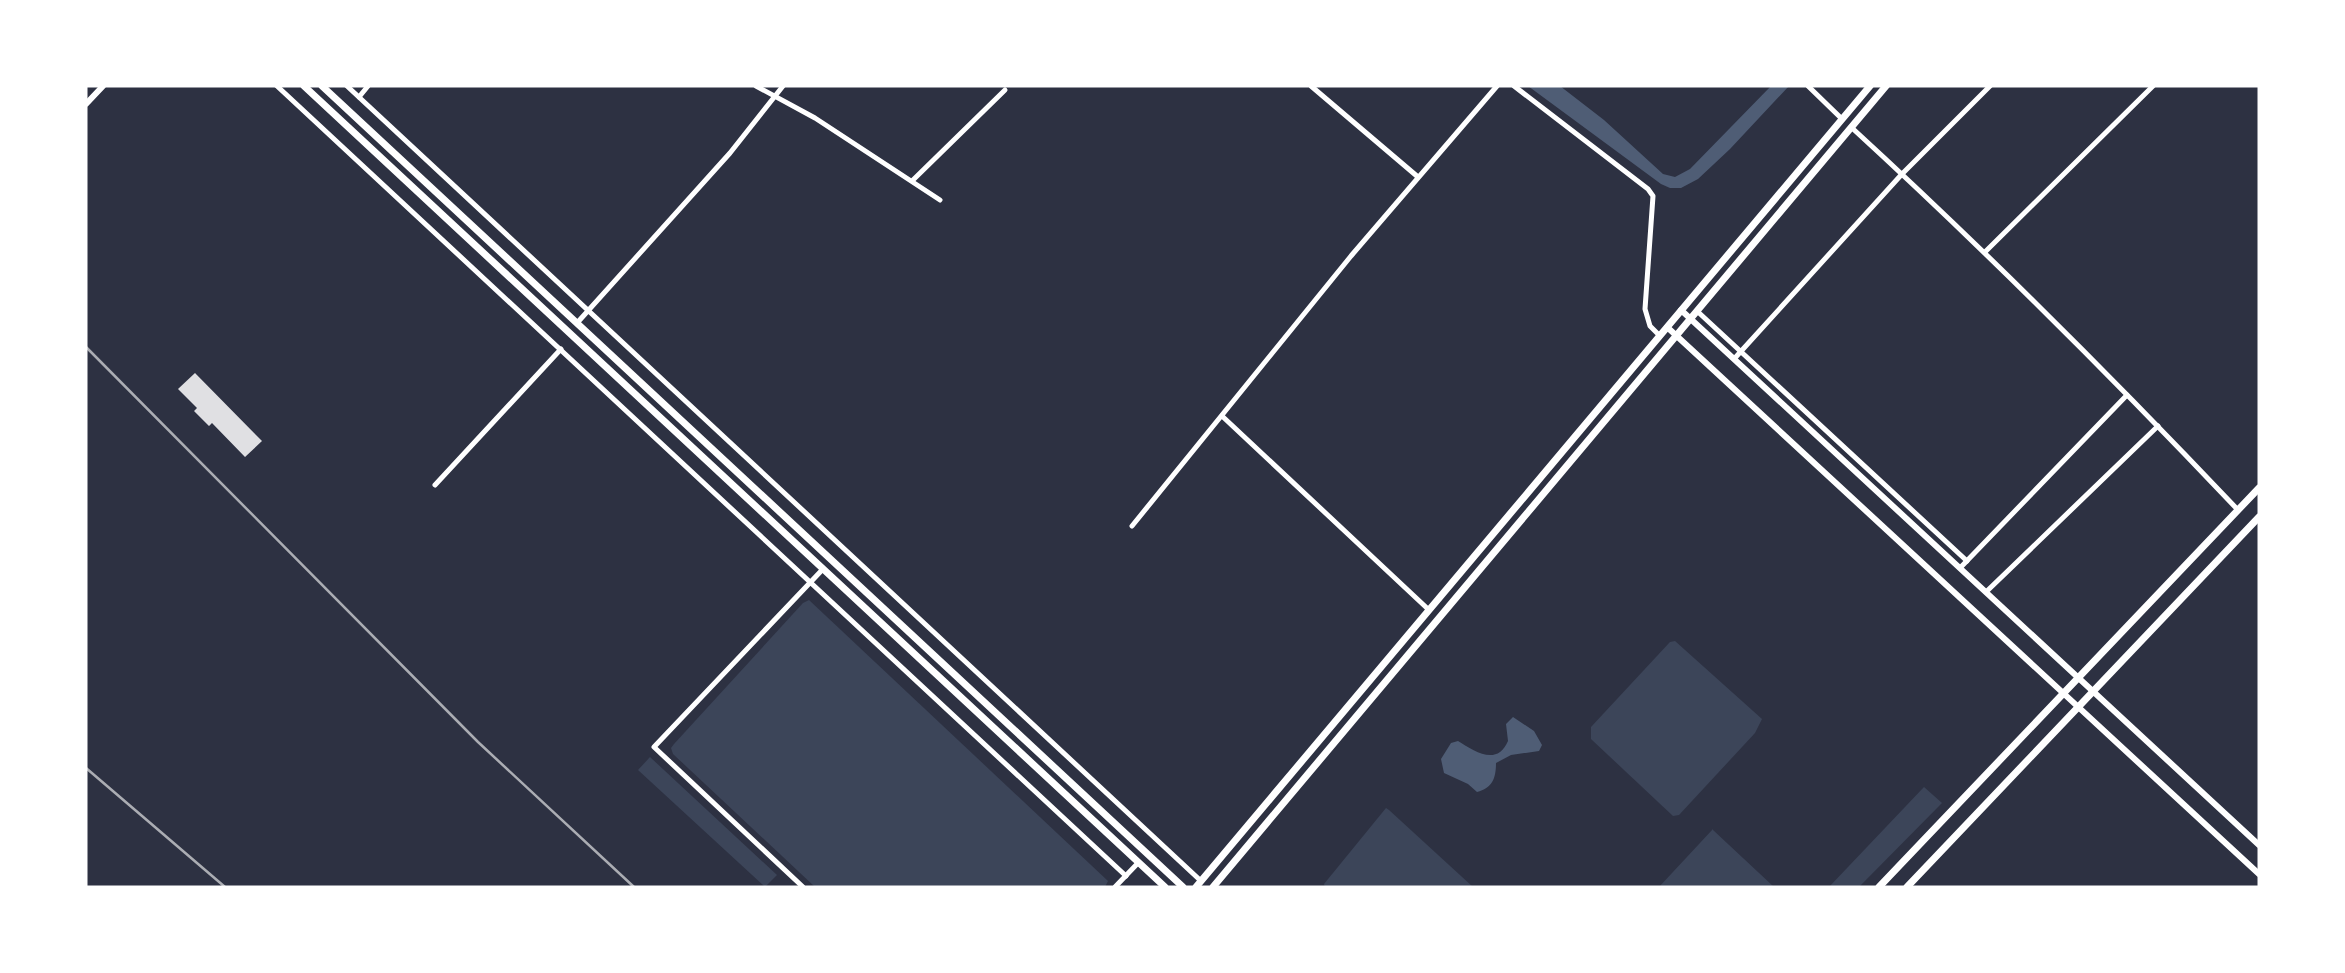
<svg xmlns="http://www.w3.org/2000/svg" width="2345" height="973" font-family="'Titillium Web',sans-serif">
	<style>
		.green { fill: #3c4559 }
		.water { fill: #4f5d75 }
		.building { fill: #e0e0e3 }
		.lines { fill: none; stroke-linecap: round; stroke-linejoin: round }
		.minor { stroke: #fff; stroke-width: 5 }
		.tertiary { stroke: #fff; stroke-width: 6 }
		.secondary { stroke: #fff; stroke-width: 7 }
		.rail { stroke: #abadb3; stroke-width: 2.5 }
	</style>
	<rect width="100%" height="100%" fill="#2d3142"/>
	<!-- green -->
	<g class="green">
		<polygon points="809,600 1108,881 1105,887 815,887 673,754 671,748 674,744 803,603"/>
		<polygon points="1675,641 1762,719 1755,733 1679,815 1673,816 1591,739 1591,727 1670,642"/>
		<polygon points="650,757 777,875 765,887 638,770"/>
		<polygon points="1924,787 1942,803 1859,887 1829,887"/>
		<polygon points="1386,808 1389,810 1473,887 1325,887 1324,884"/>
		<polygon points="1713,829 1713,830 1774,887 1659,887"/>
	</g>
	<!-- water -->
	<g class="water">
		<polygon points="1528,86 1560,86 1604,120 1663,174 1675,177 1690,169 1771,86 1789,86 1730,149 1698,179 1681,188 1670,188 1661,184"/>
		<path d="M1513,717L1534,731L1542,745L1539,751L1511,755L1496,763C1496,779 1492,788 1477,792L1468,784L1444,773L1441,759L1451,743L1458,741C1474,751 1497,767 1508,741L1506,724Z"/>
	</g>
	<!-- building -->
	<polygon class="building" points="195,373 262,441 245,457 212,423 209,426 194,411 197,408 178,389"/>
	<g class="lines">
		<!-- minor -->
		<g class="minor">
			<polyline points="277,86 1126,876"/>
			<polyline points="347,86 1201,881"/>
			<polyline points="756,86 815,118 940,200"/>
			<polyline points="1311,86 1418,177"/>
			<polyline points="1514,86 1648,189 1653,196 1645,309 1650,326 1660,336"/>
			<polyline points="1808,86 1842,119"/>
			<polyline points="359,97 368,86"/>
			<path d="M1851,127C1985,250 2113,378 2238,510"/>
			<polyline points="913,180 1005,90"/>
			<polyline points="1985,252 2153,86"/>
			<polyline points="1697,311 1967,561"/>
			<polyline points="577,323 730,153 783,86"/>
			<polyline points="1734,359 1902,174 1990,86"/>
			<polyline points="1222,416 1429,610"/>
			<polyline points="435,485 561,349"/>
			<polyline points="1132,526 1351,256 1497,86"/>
			<polyline points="1960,568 2127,395"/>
			<polyline points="1986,592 2158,426"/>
			<polyline points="803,887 654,747 823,569"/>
			<polyline points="1115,887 1138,863"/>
		</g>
		<!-- tertiary -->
		<g class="tertiary">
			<polyline points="86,104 103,86"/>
			<polyline points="1681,310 2259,845"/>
			<polyline points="1667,327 2259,874"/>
		</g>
		<!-- secondary -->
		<g class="secondary">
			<polyline points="304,86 1165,887"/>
			<polyline points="322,86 1183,887"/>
			<polyline points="1196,887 1870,86"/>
			<polyline points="1213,887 1886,86"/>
			<polyline points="1879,887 2259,488"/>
			<polyline points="1907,887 2259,517"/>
		</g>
		<!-- rail -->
		<g class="rail">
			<polyline points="86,347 478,742 634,887"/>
			<polyline points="86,768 225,887"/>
		</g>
	</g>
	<!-- border -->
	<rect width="2345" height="973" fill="none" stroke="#ffffff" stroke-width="175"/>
</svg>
